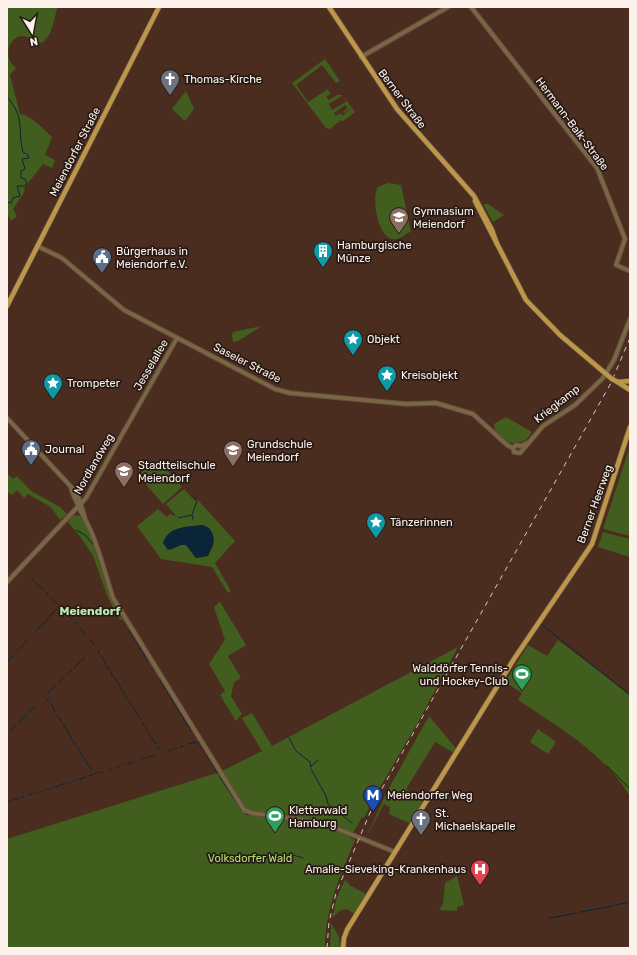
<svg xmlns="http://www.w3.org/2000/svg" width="637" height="955" font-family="Rubik,sans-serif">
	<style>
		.green { fill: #425e1e; fill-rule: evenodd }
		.water { fill: #0a2438 }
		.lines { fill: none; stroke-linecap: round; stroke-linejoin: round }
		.stream { stroke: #0a2438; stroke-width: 1 }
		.minor-casing { stroke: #674c41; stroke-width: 5.5 }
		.major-casing { stroke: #674c41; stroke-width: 6 }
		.minor { stroke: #796744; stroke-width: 3.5 }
		.major { stroke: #bc974a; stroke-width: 4.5 }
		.rail { stroke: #d8c9c2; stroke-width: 1; stroke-dasharray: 5 5; stroke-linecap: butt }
		.major-bridge-casing { stroke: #674c41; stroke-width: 6; stroke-linecap: butt }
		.major-bridge { stroke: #bc974a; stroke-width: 4.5 }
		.labels { text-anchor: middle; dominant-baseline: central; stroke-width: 3.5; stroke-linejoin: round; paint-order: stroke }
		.poi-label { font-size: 11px; fill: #fdf1ec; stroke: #271a14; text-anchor: start }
		.street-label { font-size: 11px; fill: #fdf1ec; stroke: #271a14 }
		.park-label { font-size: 11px; fill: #ace271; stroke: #271a14 }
		.neighbourhood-label { font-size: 12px; font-weight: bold; fill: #bbeeaf; stroke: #271a14 }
	</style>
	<rect width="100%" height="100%" fill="#4b2d20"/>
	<!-- green -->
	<g class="green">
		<path d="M7,7H60L57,9C54,19 52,38 41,43C35,41 29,36 22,36C11,37 5,51 10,61C11,64 14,66 16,68L10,75L20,114C32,116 43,129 52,137L45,155L55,160L52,168L43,164L24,188L25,191L13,209L17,216L11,221L7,213Z"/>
		<polygon points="325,59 340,81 336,83 322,65 296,85 308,102 328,89 330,94 326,97 329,100 337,95 343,95 329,104 332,110 346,102 344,97 352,108 344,113 343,112 348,108 345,105 334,113 336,116 341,113 342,116 352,108 355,112 343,121 341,120 330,129 326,128 292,83"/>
		<polygon points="186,91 194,109 185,121 172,109"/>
		<path d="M388,183L401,185L411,232C404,233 401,241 392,239C378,237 371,197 378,187Z"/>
		<polygon points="483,204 488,204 504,215 493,222"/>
		<polygon points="262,326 238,341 233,342 232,335 233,332"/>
		<path d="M506,417L532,432C524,444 523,441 509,443L495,431L494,424Z"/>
		<polygon points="630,446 630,536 603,529"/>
		<polygon points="158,460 182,487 163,504 138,475"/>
		<polygon points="7,473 13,479 17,476 31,491 60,507 67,514 60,520 51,507 28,494 24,498 17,490 12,495 7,492"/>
		<path d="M184,489L195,501L197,499L235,541L215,563L231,591L228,593L212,567L161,559L137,526L158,509L167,517L170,514L177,517L166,504ZM203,525L210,529C218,542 213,553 200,558L195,557L186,545H181L171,550L164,544C166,527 190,527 203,525Z"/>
		<path d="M72,515L80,516C97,541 99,570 111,597C115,604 119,612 123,619L120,620L108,598L93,556L82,539L68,522L66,523Z"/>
		<polygon points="603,532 630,539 630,557 598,547"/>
		<polygon points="220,602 246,645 228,656 241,678 234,682 231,696 242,714 236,721 220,695 225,691 209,664 225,640 214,607"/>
		<path d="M558,640L630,695V797C608,756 556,725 518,700L522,693L505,682L528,645L547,656Z"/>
		<path d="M458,647L416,726L379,789L364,818L362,817L350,838L355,840C340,876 325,909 325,948H7V839L220,772L262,751L242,718L252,713L272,746Z"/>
		<polygon points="429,716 458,751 456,754 435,742 406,789 425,801 409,823 389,814 390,807 384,804 366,837 388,790"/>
		<polygon points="538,729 556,742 548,754 530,742"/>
		<polygon points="457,876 464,905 457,907 457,911 439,910 443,904 445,883"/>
		<polygon points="345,880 351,886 366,894 354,914 347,909 339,911 332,918 337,897"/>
		<polygon points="331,923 339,937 340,948 330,948"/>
	</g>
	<!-- water -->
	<path class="water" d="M203,525L209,528C217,538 213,546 208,556L196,558L186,545H181L168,550L163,543C169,526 185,527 203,525Z"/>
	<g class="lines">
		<!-- stream -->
		<g class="stream">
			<path d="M7,97C26,118 17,130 23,152L28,155L29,158L22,159L25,169L21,171V178L25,179L27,183L25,186H17L20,196L13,198L11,203L7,202"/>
			<polyline points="192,515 197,501 195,498"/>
			<polyline points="178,518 192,515 193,519"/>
			<polyline points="76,530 85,535 93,544"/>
			<polyline points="31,578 33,579"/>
			<polyline points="105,579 111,598 122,618"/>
			<polyline points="33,580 36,583"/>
			<polyline points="38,585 42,588"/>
			<polyline points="43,589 44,591"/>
			<polyline points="47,593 48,595"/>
			<polyline points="50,597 52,599"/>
			<polyline points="53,600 55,602"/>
			<polyline points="56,603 57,604"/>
			<polyline points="61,607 63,609"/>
			<polyline points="64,611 65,612"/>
			<polyline points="67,614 69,616"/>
			<polyline points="50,616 57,609"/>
			<polyline points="71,618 72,619"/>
			<polyline points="74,622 76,624"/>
			<polyline points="125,623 129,628"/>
			<polyline points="541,624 630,695"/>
			<polyline points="41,626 49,617"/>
			<polyline points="38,628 40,627"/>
			<polyline points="80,628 86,635"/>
			<polyline points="129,630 148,661"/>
			<polyline points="36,631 38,629"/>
			<polyline points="31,637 33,635"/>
			<polyline points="90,640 94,645"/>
			<polyline points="25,643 27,640"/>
			<polyline points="20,648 23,645"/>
			<polyline points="98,650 99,653"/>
			<polyline points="17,651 19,649"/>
			<polyline points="15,654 16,653"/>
			<polyline points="101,655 106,664"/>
			<polyline points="10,659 13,656"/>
			<polyline points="81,661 85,657"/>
			<polyline points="7,662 9,660"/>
			<polyline points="77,665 80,662"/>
			<polyline points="107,666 110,670"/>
			<polyline points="74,668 76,666"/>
			<polyline points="70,672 72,670"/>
			<polyline points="111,672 112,675"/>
			<polyline points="66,675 68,673"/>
			<polyline points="113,676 117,682"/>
			<polyline points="62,679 64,678"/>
			<polyline points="160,680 191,731"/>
			<polyline points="59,683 61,681"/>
			<polyline points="118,683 119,684"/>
			<polyline points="119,685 122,690"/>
			<polyline points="54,687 56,685"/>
			<polyline points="50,691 53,689"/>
			<polyline points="123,691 125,694"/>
			<polyline points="47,694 49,692"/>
			<polyline points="126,696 127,698"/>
			<polyline points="44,697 45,696"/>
			<polyline points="47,699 49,702"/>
			<polyline points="129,701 132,706"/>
			<polyline points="51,704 55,712"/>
			<polyline points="133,708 136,712"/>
			<polyline points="32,709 35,706"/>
			<polyline points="29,712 31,710"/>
			<polyline points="137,713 139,717"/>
			<polyline points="57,715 62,722"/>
			<polyline points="25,716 27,714"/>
			<polyline points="140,719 141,720"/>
			<polyline points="142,722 144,726"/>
			<polyline points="18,723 24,717"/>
			<polyline points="63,724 65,728"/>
			<polyline points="145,727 148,731"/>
			<polyline points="11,729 15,726"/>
			<polyline points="67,730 69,735"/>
			<polyline points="149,733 150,735"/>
			<polyline points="70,736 72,739"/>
			<polyline points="151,737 156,744"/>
			<polyline points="289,738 296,751 310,762 311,767"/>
			<polyline points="72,740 73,741"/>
			<polyline points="74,742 75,744"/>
			<polyline points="198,742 218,774"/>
			<polyline points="189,744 196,742"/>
			<polyline points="77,747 79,750"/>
			<polyline points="157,747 159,749"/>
			<polyline points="180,747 183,746"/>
			<polyline points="174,749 177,748"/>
			<polyline points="169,751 172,750"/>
			<polyline points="80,752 84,759"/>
			<polyline points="163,752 164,752"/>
			<polyline points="150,757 155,755"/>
			<polyline points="141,759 148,757"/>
			<polyline points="86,761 88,765"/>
			<polyline points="127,764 134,762"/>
			<polyline points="122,765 123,765"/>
			<polyline points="89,766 92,770"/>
			<polyline points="311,766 318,760"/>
			<polyline points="607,766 630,789"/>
			<polyline points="118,767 120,766"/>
			<polyline points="114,768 115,768"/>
			<polyline points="311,769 326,796 328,804 352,823"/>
			<polyline points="109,770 111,769"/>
			<polyline points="102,772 103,772"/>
			<polyline points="99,773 101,772"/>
			<polyline points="95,774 97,773"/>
			<polyline points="89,776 92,775"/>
			<polyline points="219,776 242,811"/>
			<polyline points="84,777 86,777"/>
			<polyline points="79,779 83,778"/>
			<polyline points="76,780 77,780"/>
			<polyline points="74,781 75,780"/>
			<polyline points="67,783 70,782"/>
			<polyline points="60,785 65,783"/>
			<polyline points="55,787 59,786"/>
			<polyline points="52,788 53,787"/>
			<polyline points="48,789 49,789"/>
			<polyline points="44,790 46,790"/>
			<polyline points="37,793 41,791"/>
			<polyline points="29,795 34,793"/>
			<polyline points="22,797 24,797"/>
			<polyline points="14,800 19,798"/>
			<polyline points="7,802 11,801"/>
			<polyline points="246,814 270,817"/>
			<polyline points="293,855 303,858"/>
			<polyline points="616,905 630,902"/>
			<polyline points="581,912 613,906"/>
			<polyline points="550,918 577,913"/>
		</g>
		<defs>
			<g id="minor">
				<polyline points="471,7 597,168 625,239 616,265 630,271"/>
				<polyline points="361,57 448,7"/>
				<polyline points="37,246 62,258 124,310 275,389 290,393 406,404 436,403 473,414 507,445 513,448"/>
				<polyline points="7,418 75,491 79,499 85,518"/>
				<polyline points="513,448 514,452 520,453 543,426 575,405 603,378 614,360 630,319"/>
				<polyline points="513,448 516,445 521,446 527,443"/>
				<path d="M71,488C76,505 86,519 93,536C101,556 106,577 113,598L244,810L252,813L323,823L395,852"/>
				<polyline points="7,582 86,498 177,338"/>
			</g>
			<g id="major">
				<polyline points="329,7 397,109 474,196 492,230 497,244"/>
				<polyline points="475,201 526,300 560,335 612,379"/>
				<polyline points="7,306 159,7"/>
				<polyline points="616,381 630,390"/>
				<polyline points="618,382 630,381"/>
				<polyline points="343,948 344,938 347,930 514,659 592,544 630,427"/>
			</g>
		</defs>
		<!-- minor casing -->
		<use href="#minor" class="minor-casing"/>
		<!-- major casing -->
		<use href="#major" class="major-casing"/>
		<!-- minor -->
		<use href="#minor" class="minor"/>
		<!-- major -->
		<use href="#major" class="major"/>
		<!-- rail -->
		<polyline class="rail" points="327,948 329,922 336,893 375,801 611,383 630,338"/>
		<defs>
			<polyline id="major-bridge" points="612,379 616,381"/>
		</defs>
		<!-- major-bridge casing -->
		<use href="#major-bridge" class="major-bridge-casing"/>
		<!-- major-bridge -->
		<use href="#major-bridge" class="major-bridge"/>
	</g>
	<!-- icons -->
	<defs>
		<symbol id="church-pin" viewBox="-11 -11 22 30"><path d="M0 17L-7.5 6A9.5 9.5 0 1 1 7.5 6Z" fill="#6b7280" stroke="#271a14"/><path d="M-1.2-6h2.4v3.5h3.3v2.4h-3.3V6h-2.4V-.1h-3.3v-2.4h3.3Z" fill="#fff"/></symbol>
		<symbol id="school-pin" viewBox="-11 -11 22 30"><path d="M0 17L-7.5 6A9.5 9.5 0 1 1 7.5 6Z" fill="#8d6e63" stroke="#271a14"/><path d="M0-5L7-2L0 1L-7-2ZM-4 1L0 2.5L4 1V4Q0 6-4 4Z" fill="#fff"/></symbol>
		<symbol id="building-pin" viewBox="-11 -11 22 30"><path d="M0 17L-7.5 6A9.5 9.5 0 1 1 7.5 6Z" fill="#0f9aa8" stroke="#271a14"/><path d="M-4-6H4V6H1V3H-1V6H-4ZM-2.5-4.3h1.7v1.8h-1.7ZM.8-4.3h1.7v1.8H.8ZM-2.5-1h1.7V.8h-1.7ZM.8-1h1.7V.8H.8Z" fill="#fff"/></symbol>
		<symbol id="civic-pin" viewBox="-11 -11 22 30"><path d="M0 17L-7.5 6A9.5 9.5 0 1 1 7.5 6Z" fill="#5c6f8a" stroke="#271a14"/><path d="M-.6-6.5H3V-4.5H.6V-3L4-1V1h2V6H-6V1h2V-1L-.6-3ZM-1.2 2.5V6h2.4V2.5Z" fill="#fff"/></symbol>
		<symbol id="sight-pin" viewBox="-11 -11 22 30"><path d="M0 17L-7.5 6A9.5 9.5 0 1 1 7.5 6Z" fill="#0f9aa8" stroke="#271a14"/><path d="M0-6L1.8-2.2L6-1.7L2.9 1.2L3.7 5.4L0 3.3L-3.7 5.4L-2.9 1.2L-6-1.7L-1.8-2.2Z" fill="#fff"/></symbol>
		<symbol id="stadium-pin" viewBox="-11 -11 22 30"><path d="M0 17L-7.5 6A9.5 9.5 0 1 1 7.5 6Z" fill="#2e9e5b" stroke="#271a14"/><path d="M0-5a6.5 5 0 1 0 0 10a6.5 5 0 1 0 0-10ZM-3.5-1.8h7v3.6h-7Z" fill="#fff"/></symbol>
		<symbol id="metro-pin" viewBox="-11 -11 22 30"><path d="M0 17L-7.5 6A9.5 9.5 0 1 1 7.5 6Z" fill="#1a4fb4" stroke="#271a14"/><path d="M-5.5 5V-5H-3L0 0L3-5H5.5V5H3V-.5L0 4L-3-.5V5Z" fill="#fff"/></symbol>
		<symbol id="hospital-pin" viewBox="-11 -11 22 30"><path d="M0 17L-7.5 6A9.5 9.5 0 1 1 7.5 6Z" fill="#e0444e" stroke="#271a14"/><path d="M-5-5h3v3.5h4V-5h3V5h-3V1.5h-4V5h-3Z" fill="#fff"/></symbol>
	</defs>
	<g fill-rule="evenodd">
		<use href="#church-pin" x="159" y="68" width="22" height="30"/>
		<use href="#school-pin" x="388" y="206" width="22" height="30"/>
		<use href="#building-pin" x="312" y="240" width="22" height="30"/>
		<use href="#civic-pin" x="91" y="246" width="22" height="30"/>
		<use href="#sight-pin" x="342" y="328" width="22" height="30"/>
		<use href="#sight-pin" x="376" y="364" width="22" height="30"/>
		<use href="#sight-pin" x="42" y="372" width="22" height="30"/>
		<use href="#civic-pin" x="20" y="438" width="22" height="30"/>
		<use href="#school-pin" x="222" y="439" width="22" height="30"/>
		<use href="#school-pin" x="113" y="460" width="22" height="30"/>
		<use href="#sight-pin" x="365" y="511" width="22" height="30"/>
		<use href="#stadium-pin" x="511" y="663" width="22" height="30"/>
		<use href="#metro-pin" x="362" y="784" width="22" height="30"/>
		<use href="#stadium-pin" x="264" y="805" width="22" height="30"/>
		<use href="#church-pin" x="410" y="808" width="22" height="30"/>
		<use href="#hospital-pin" x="469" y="858" width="22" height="30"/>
	</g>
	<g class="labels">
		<!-- poi labels -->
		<g class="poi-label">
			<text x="184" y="79">Thomas-Kirche</text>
			<text x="413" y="211">Gymnasium<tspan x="413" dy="13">Meiendorf</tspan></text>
			<text x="337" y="245">Hamburgische<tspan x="337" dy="13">Münze</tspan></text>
			<text x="116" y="251">Bürgerhaus in<tspan x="116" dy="13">Meiendorf e.V.</tspan></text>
			<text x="367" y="339">Objekt</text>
			<text x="401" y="375">Kreisobjekt</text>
			<text x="67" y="383">Trompeter</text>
			<text x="247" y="444">Grundschule<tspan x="247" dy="13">Meiendorf</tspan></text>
			<text x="45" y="449">Journal</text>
			<text x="138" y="465">Stadtteilschule<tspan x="138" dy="13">Meiendorf</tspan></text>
			<text x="390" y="522">Tänzerinnen</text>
			<text x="508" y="668" text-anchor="end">Walddörfer Tennis-<tspan x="508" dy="13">und Hockey-Club</tspan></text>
			<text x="387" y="795">Meiendorfer Weg</text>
			<text x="289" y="810">Kletterwald<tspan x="289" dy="13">Hamburg</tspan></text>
			<text x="435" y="813">St.<tspan x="435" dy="13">Michaelskapelle</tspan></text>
			<text x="466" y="869" text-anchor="end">Amalie-Sieveking-Krankenhaus</text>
		</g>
		<!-- street labels -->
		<g class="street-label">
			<text transform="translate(402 99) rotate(53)">Berner Straße</text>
			<text transform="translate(572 124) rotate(53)">Hermann-Balk-Straße</text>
			<text transform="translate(75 152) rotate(-63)">Meiendorfer Straße</text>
			<text transform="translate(247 363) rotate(27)">Saseler Straße</text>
			<text transform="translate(151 365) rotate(-60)">Jesselallee</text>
			<text transform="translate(557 404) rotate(-38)">Kriegkamp</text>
			<text transform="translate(94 464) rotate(-60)">Nordlandweg</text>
			<text transform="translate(595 504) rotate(-70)">Berner Heerweg</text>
		</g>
		<!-- park labels -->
		<g class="park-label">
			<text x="250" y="858">Volksdorfer Wald</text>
		</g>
		<!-- neighbourhood labels -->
		<g class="neighbourhood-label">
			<text x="90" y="611">Meiendorf</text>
		</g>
	</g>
	<!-- border -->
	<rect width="637" height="955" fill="none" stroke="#fdf1ec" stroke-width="16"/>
	<!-- north arrow -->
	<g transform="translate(32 32) rotate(169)" stroke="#271a14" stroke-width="3" paint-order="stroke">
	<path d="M0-3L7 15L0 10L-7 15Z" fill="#fdf1ec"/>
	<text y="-6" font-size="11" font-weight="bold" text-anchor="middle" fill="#fdf1ec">N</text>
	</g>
</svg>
